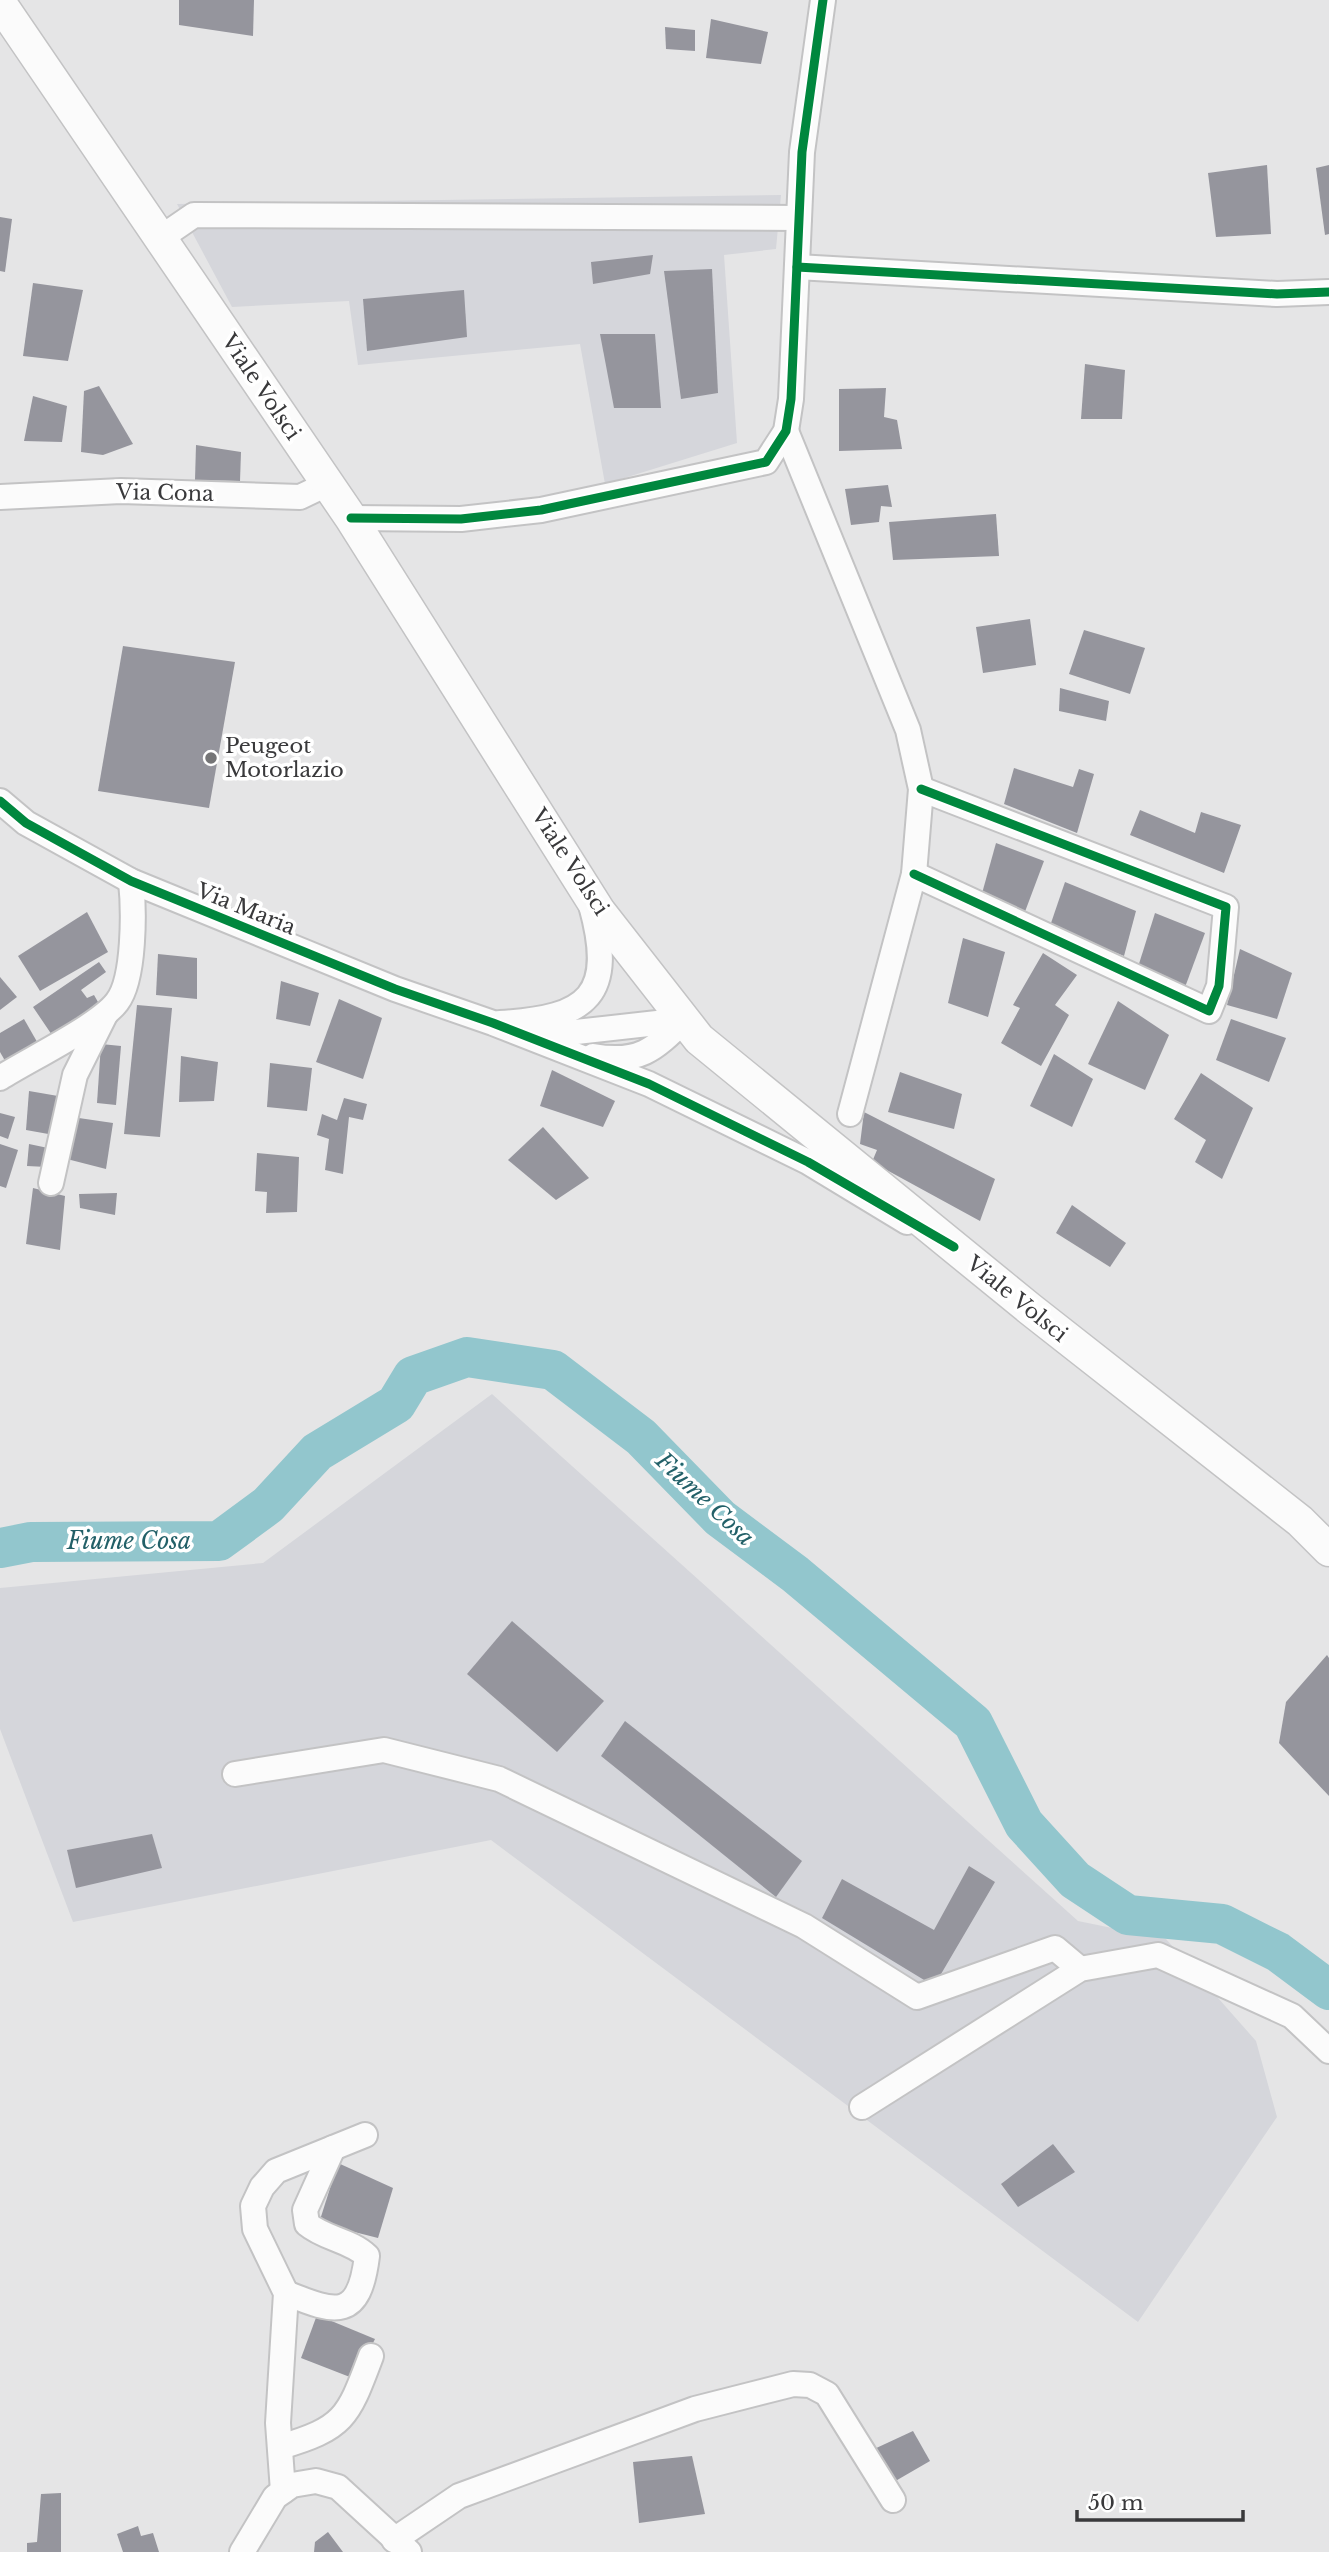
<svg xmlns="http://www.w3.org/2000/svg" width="1329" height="2552" font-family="'Libre Baskerville',serif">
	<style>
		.built { fill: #d5d6db }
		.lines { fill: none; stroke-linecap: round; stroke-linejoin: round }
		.river { stroke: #92c6cd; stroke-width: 40 }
		.building { fill: #95959d }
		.minor-casing { stroke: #c3c3c4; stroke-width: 28 }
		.major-casing { stroke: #c3c3c4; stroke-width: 35 }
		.minor { stroke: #fbfbfb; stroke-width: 24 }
		.major { stroke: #fbfbfb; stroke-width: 32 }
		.cycleway-casing { stroke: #fff; stroke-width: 13 }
		.cycleway { stroke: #00873e; stroke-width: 9 }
		.poi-dot { fill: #757577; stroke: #fff; stroke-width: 2.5 }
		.labels { text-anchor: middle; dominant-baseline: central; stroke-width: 7; stroke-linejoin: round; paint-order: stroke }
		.street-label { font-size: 21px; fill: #39393b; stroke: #fff }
		.poi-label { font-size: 21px; fill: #39393b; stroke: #fff; text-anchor: start }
		.water-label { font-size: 23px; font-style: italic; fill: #226068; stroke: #fff }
	</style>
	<rect width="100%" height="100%" fill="#e5e5e6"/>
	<!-- built -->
	<g class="built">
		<polygon points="781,195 776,249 724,255 737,443 605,484 580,344 358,365 349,301 232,307 177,204"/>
		<polygon points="492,1394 1078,1921 1166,1939 1256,2041 1277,2117 1138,2322 491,1840 73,1922 0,1729 0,1588 263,1563"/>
	</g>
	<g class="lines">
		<!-- river -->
		<polyline class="river" points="0,1548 31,1542 219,1541 268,1505 317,1452 396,1404 413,1376 467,1357 553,1370 641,1437 720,1518 795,1574 973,1723 1024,1824 1075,1880 1128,1915 1222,1924 1278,1952 1329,1990"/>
	</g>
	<!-- building -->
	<g class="building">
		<polygon points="179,0 254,0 253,36 179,25"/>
		<polygon points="711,19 768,32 761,64 706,58"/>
		<polygon points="665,27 695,30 695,51 666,49"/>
		<polygon points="1267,165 1271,234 1216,237 1208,173"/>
		<polygon points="1329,165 1329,234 1325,235 1316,168"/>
		<polygon points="0,217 12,219 5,272 0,271"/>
		<polygon points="653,255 650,274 593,284 591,262"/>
		<polygon points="712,269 718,393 681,399 664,271"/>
		<polygon points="33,283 83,290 68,361 23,356"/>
		<polygon points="464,290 467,337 367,351 363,299"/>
		<polygon points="600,334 655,334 661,408 614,408"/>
		<polygon points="1085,364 1125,370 1122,419 1081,419"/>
		<polygon points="99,386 133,444 103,455 81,452 84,391"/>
		<polygon points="886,388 884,417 897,420 902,449 839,451 839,389"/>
		<polygon points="33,396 67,406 62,442 24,441"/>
		<polygon points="196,445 241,452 240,481 195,480"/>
		<polygon points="888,485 892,507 881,506 879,522 851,525 845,489"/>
		<polygon points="996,514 999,556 893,560 889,522"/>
		<polygon points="1030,619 1036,665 983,673 976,627"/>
		<polygon points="1084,630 1145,648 1130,694 1069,674"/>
		<polygon points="123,646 235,662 209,808 98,791"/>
		<polygon points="1060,688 1109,701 1106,721 1059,711"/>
		<polygon points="1014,768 1073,787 1079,769 1094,774 1077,833 1004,804"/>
		<polygon points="1140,810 1195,833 1201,812 1241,825 1224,873 1130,835"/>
		<polygon points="996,843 1044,861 1023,917 981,897"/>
		<polygon points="1065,882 1136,911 1124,956 1050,926"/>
		<polygon points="87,912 108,952 40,991 18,956"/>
		<polygon points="1155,913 1205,933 1184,990 1138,967"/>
		<polygon points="963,938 1005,952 988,1017 948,1003"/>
		<polygon points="1240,949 1292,973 1277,1019 1227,1005"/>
		<polygon points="1043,953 1077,975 1055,1005 1069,1015 1041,1066 1001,1043 1020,1008 1013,1005"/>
		<polygon points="158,954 197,958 197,999 156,995"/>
		<polygon points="99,962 106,972 81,990 87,998 94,995 102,1009 54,1038 33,1007"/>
		<polygon points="0,977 17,997 0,1010"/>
		<polygon points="281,981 319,993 310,1026 276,1019"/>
		<polygon points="339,999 382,1018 363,1079 316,1062"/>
		<polygon points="1118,1001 1169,1035 1145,1090 1088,1064"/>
		<polygon points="137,1005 172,1008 160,1137 124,1134"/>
		<polygon points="24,1019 40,1047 8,1066 0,1052 0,1033"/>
		<polygon points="1231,1019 1286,1038 1269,1082 1216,1060"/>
		<polygon points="101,1044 121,1046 116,1105 97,1103"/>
		<polygon points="1054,1054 1093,1079 1072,1127 1030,1106"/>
		<polygon points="181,1056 218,1062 214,1101 179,1102"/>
		<polygon points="270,1063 312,1068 307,1111 267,1107"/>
		<polygon points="552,1070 615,1101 603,1127 540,1106"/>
		<polygon points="900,1072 962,1094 954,1129 888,1112"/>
		<polygon points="1201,1073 1253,1108 1222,1179 1195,1162 1206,1140 1174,1119"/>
		<polygon points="29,1091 58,1096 54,1135 26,1130"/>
		<polygon points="344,1098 367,1104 363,1120 349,1117 343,1174 325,1170 329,1139 317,1135 322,1114 337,1120"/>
		<polygon points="864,1112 995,1179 980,1221 872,1162 877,1150 860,1144"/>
		<polygon points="0,1113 15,1117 8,1139 0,1136"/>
		<polygon points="72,1117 113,1123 106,1169 63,1158"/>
		<polygon points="543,1127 589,1178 556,1200 508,1160"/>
		<polygon points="0,1144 18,1150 6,1188 0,1186"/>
		<polygon points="29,1144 48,1148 47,1167 27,1166"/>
		<polygon points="257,1153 299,1157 297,1212 266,1213 267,1192 255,1191"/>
		<polygon points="33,1188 65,1196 60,1250 26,1244"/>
		<polygon points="117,1193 115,1215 80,1208 79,1194"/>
		<polygon points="1072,1205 1126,1243 1110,1267 1056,1233"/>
		<polygon points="512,1621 604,1701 557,1752 467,1674"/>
		<polygon points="1327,1655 1329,1658 1329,1796 1279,1743 1286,1702"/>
		<polygon points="625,1721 802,1861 776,1897 601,1756"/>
		<polygon points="152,1834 162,1868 76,1888 67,1850"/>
		<polygon points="969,1866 995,1882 934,1986 822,1918 842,1879 934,1930"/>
		<polygon points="1053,2144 1075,2172 1018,2207 1001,2184"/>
		<polygon points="338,2163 393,2188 378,2238 319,2223"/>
		<polygon points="317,2315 375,2339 355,2379 301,2358"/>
		<polygon points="913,2431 930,2461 892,2483 872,2450"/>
		<polygon points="692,2456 705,2514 639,2523 633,2462"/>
		<polygon points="61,2493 61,2552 27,2552 27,2543 37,2542 41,2494"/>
		<polygon points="138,2526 141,2536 153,2533 159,2552 123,2552 117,2534"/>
		<polygon points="328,2532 343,2552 314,2552 315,2542"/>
	</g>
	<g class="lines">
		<defs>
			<g id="minor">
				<polyline points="159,239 194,215 799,218"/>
				<polyline points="797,267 1277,294 1329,292"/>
				<polyline points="786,431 908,730 921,789 914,874 850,1114"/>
				<polyline points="0,497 121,491 300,497 327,484"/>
				<polyline points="351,518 461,519 541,510 766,462 786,431 791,399 802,152 823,0"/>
				<polyline points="0,801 26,823 131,881 395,989 493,1023 649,1084 808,1162 907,1222"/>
				<polyline points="914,874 1209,1011 1219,986 1226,907 921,789"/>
				<path d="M500,1023C589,1018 616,995 591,905"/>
				<polyline points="531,1029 576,1032 684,1020"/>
				<path d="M593,1056C639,1064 654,1050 684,1020"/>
				<path d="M0,1078C28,1060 99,1026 117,1002C135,979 134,909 131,881"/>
				<polyline points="51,1183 75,1075 105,1015"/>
				<polyline points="235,1774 384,1750 499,1779 804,1926 917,1997 1055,1948 1080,1969"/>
				<polyline points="862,2107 1080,1969 1158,1955 1292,2016 1329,2051"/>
				<path d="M286,2293C337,2314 359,2320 367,2256C350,2240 325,2239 307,2224L305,2210L333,2148"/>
				<path d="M280,2447C345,2428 348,2417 371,2356"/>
				<polyline points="283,2491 278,2423 286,2293 255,2229 253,2206 262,2187 276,2171 365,2135"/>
				<polyline points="394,2540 459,2496 695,2409 793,2384 810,2385 827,2394 893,2500"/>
				<polyline points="242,2552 275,2497 292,2485 316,2481 338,2487 409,2552"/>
			</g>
			<polyline id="major" points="0,3 351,518 599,911 699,1039 1030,1309 1300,1521 1329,1550"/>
		</defs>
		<!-- minor casing -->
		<use href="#minor" class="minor-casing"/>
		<!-- major casing -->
		<use href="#major" class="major-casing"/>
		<!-- minor -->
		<use href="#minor" class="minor"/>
		<!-- major -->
		<use href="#major" class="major"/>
		<defs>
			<g id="cycleway">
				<polyline points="797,267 1277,294 1329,292"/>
				<polyline points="351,518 461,519 541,510 766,462 786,431 791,399 802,152 823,0"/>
				<polyline points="0,801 26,823 131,881 395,989 493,1023 649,1084 808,1162 954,1247"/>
				<polyline points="914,874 1209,1011 1219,986 1226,907 921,789"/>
			</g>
		</defs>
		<!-- cycleway casing -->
		<use href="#cycleway" class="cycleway-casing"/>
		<!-- cycleway -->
		<use href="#cycleway" class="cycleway"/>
	</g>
	<!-- markers -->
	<circle class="poi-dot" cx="211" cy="758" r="7"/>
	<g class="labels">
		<!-- street labels -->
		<g class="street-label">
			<text transform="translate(261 387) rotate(56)">Viale Volsci</text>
			<text transform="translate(165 493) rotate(1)">Via Cona</text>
			<text transform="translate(570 862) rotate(57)">Viale Volsci</text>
			<text transform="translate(246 909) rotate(22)">Via Maria</text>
			<text transform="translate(1017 1299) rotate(39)">Viale Volsci</text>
		</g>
		<!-- poi labels -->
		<g class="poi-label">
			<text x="225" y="746">Peugeot<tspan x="225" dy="24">Motorlazio</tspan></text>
		</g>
		<!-- water labels -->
		<g class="water-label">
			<text transform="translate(705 1499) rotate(43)">Fiume Cosa</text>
			<text x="129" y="1541">Fiume Cosa</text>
		</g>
	</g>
	<!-- scale -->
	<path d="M1077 2510v10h166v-10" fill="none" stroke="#39393b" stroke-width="3.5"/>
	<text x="1088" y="2510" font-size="21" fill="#39393b" stroke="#ffffff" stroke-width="5" paint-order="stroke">50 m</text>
</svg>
